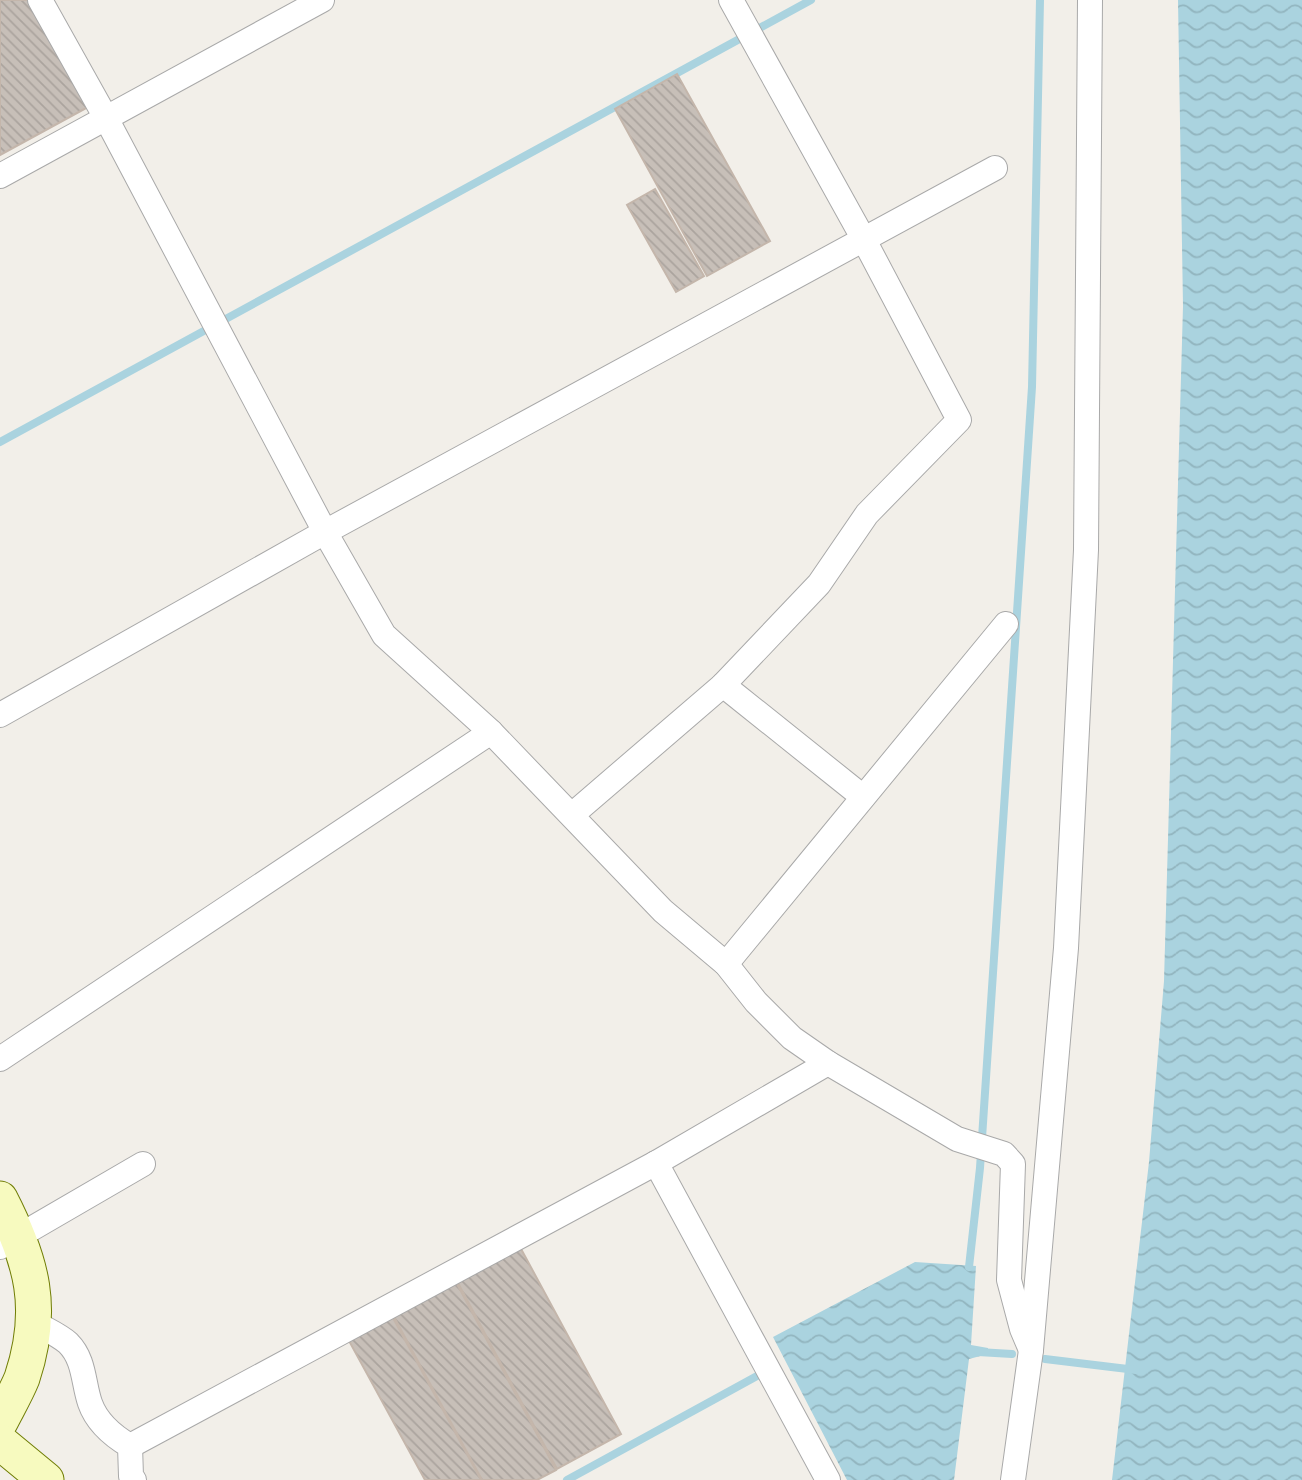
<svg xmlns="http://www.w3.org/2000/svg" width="1302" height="1480" font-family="'Archivo Narrow',sans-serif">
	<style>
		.water { fill: url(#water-waves) }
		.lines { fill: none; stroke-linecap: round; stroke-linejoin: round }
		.stream { stroke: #aad3df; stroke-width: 8 }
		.building { fill: url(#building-back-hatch); stroke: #c4b6ab; stroke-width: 2 }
		.minor-casing { stroke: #a9a9a9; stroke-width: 26 }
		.secondary-casing { stroke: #707d05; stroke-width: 37 }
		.minor { stroke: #fff; stroke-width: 24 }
		.secondary { stroke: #f7fabf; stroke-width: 35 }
	</style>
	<defs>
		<pattern id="water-waves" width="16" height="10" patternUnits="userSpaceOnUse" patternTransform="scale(1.75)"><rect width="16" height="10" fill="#aad3df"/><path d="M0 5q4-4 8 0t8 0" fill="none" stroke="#92b5bf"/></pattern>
		<pattern id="building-back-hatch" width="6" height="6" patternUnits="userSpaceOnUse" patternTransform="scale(1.75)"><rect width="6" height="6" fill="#c7bfb8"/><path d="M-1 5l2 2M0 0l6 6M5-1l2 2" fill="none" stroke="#aba49e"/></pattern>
	</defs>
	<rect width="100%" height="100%" fill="#f2efe9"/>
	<!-- water -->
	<g class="water">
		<polygon points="1178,0 1302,0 1302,1480 1112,1480 1149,1162 1164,981 1183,306"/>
		<polygon points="915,1262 976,1266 971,1345 988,1348 988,1354 969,1359 954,1480 847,1480 773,1337"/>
	</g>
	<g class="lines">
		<!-- stream -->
		<g class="stream">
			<polyline points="0,442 811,0"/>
			<polyline points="969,1267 980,1168 1032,387 1040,0"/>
			<polyline points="978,1352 1012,1354"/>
			<polyline points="1045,1359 1136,1370"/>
			<polyline points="567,1480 757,1376"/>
		</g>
	</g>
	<!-- building -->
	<g class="building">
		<polygon points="0,0 30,0 88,107 0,155"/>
		<polygon points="677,74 770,241 707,276 615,109"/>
		<polygon points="655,189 704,276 676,292 627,205"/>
		<polygon points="520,1247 621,1434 557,1469 457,1281"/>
		<polygon points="456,1282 556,1470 537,1480 482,1480 393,1315"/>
		<polygon points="392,1316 481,1480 425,1480 348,1339"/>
	</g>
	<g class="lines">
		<defs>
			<g id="minor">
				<polyline points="40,0 106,118 325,532 384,635 491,732 663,911 726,964 756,1002 792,1038 828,1063 957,1139 1004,1154 1013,1164 1009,1280 1022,1329 1031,1350"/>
				<polyline points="0,176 322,0"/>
				<polyline points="723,685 863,797"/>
				<polyline points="0,715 325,532 995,168"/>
				<polyline points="573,814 723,685 819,584 867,514 959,420 863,238 731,0"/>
				<polyline points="726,964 1006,624"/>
				<polyline points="0,1059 491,732"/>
				<polyline points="656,1163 828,1480"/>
				<polyline points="0,1247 143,1164"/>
				<path d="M35,1323C45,1329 59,1335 68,1343C85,1360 83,1383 90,1403C97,1423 113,1436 130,1446L131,1476L134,1480"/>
				<polyline points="130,1446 656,1163 828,1063"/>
				<polyline points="1013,1480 1031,1350 1066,948 1086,550 1090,0"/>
			</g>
			<g id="secondary">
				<path d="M0,1199C32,1261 45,1309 22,1378C16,1393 7,1408 0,1422"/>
				<polyline points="0,1442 46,1480"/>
			</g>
		</defs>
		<!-- minor casing -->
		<use href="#minor" class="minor-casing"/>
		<!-- secondary casing -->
		<use href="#secondary" class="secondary-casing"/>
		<!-- minor -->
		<use href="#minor" class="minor"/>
		<!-- secondary -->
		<use href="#secondary" class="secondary"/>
	</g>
</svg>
